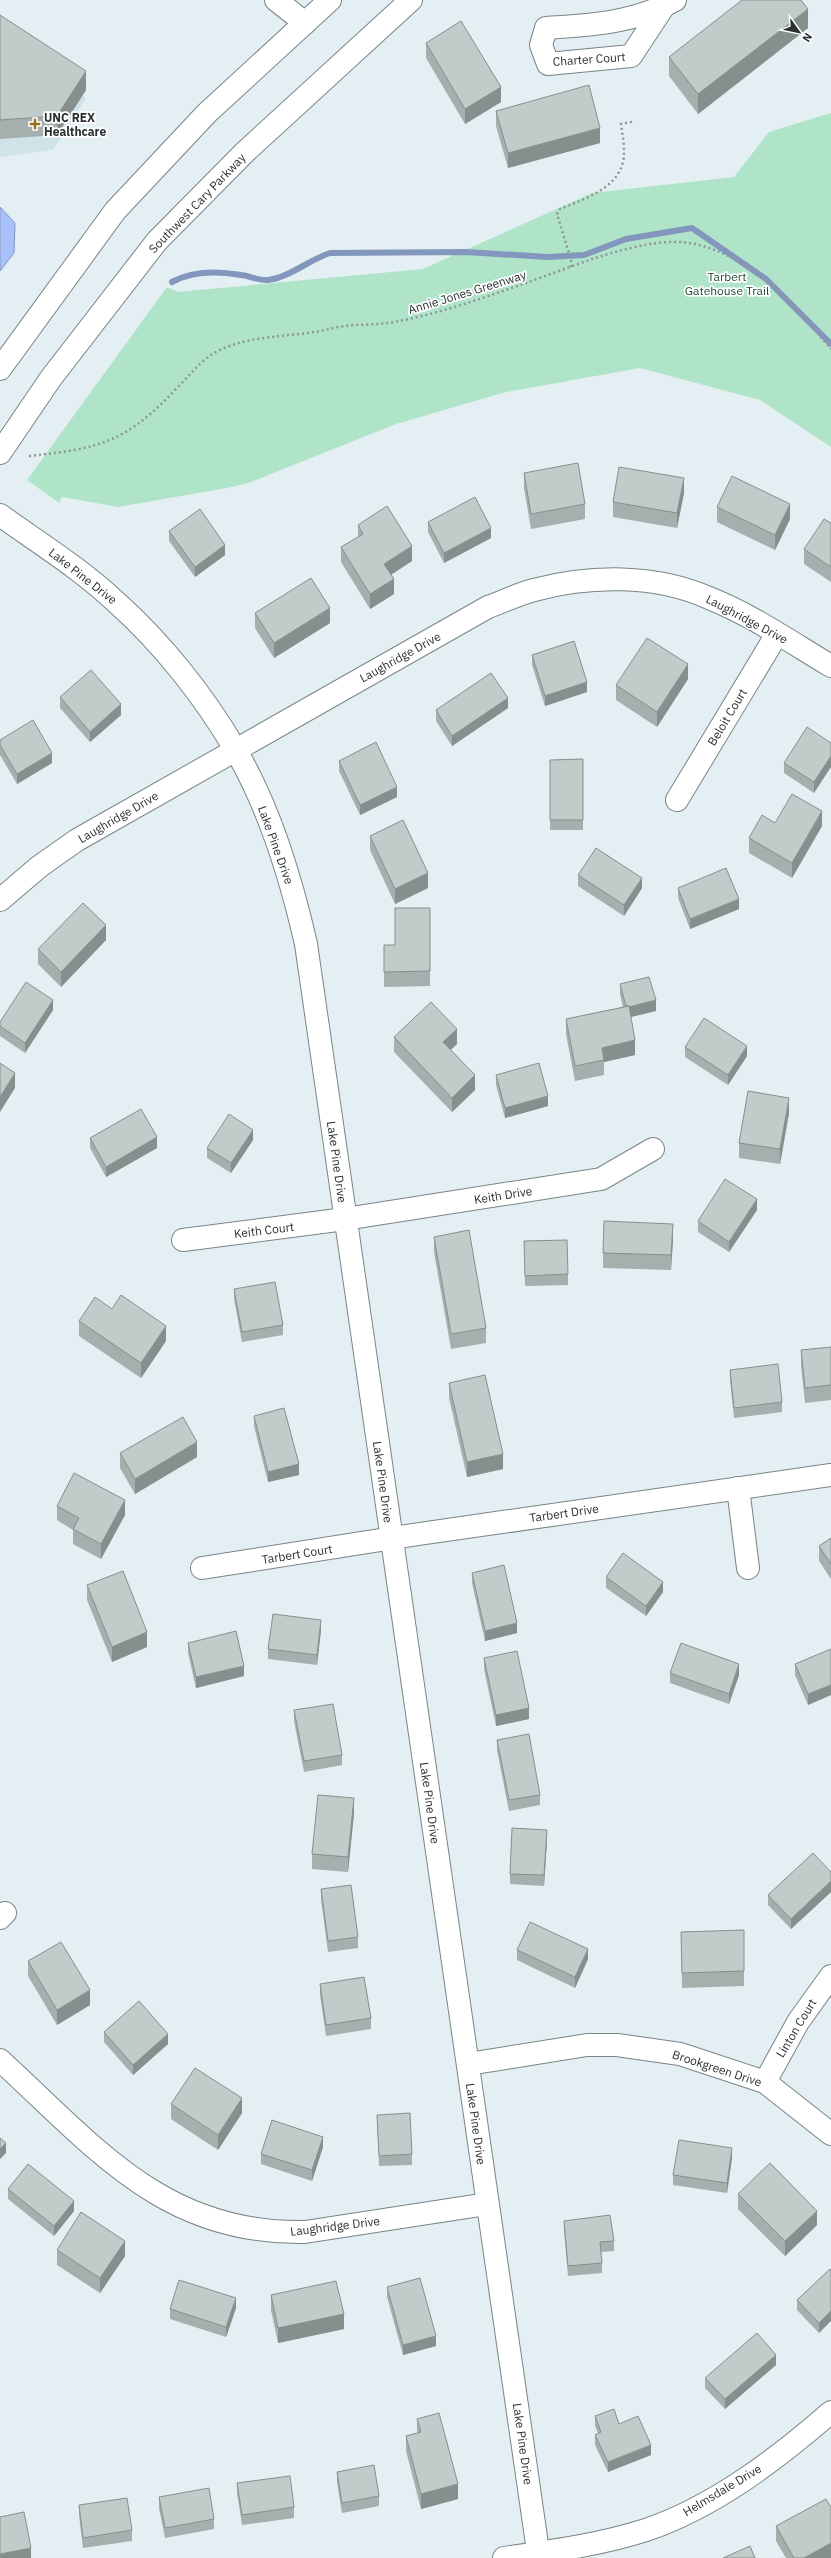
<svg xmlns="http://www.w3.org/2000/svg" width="831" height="2558" font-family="'IBM Plex Sans',sans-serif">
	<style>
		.built { fill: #cfe3e8 }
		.green { fill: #b0e4c9 }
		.water { fill: #a9c1fb; stroke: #8396be }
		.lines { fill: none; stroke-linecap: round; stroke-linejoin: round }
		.stream { stroke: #8396be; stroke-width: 6 }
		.minor-casing { stroke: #798487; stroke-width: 24 }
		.major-casing { stroke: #798487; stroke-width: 24 }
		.path { stroke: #8d9698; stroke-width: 2.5; stroke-dasharray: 2 3; stroke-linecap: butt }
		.minor { stroke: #fff; stroke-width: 22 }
		.major { stroke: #fff; stroke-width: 22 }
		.wall { fill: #a4afae }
		.shaded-wall { fill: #868f8d }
		.building { fill: #bfccca; stroke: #868f8d }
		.poi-dot { fill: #98731e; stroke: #fff; stroke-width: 1.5 }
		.labels { text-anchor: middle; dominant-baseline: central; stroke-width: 3.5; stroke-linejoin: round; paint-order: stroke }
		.street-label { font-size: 12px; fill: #2b3031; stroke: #fff }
		.poi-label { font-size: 12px; font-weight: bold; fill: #2b3031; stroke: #fff; text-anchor: start }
		.park-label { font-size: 12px; fill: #204735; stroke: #fff }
	</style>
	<rect width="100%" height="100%" fill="#e3eff2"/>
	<!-- built -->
	<polygon class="built" points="0,39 86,98 53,150 0,157"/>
	<!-- green -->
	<polygon class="green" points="831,113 831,447 760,400 640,368 506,392 396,424 251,482 232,487 118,507 62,497 59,503 27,480 167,287 178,292 423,269 592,193 734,177 769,132"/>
	<!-- water -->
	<polygon class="water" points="0,207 15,223 14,253 0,271"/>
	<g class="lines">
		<!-- stream -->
		<path class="stream" d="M172,282C192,271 218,271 241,275C250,276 260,281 268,280C288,278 309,260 330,253L466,252L548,257L584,255L626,239L692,228L766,279L831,344"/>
		<defs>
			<g id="minor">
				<polyline points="276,0 305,23"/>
				<path d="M664,6L631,56L548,64L541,45L546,28C590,25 635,23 675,0"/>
				<path d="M0,515C39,543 81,569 116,602C162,643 204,696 235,749C270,808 291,878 306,944L539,2558"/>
				<polyline points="677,800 777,634"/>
				<path d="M0,900L40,866L77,840L488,607C503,602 518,594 534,590C590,575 655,574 709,598C752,615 792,643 831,666"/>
				<polyline points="183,1240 345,1219 601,1179 653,1149"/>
				<polyline points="738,1488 748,1568"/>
				<polyline points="202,1568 419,1534 831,1475"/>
				<polyline points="0,1918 5,1913"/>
				<path d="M0,2060C95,2147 164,2235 305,2232L487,2204"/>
				<polyline points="468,2064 587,2045 617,2045 680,2054 765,2082 831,2134"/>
				<polyline points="765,2082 798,2022 831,1976"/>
				<path d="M504,2558C552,2551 599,2545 646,2530C714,2507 777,2459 831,2412"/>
			</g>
			<g id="major">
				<polyline points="0,369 115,211 207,113 330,0"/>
				<polyline points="0,453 51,378 157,241 245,152 411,0"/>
			</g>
		</defs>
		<!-- minor casing -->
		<use href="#minor" class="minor-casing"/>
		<!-- major casing -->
		<use href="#major" class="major-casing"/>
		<!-- path -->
		<g class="path">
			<path d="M571,267V260L557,214L560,209C586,198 625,187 624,151C624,142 622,133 621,124L631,122V119"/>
			<path d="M29,456C103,448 126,442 178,387C192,373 203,357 222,349C251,336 283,337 314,332C324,331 334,327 345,326C361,324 378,325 394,322C438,314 480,299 523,284C570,268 647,233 695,244C751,256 796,307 831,349"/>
		</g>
		<!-- minor -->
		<use href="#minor" class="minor"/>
		<!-- major -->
		<use href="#major" class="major"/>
	</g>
	<!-- wall -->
	<g class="wall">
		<polygon points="0,15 86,90 57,135 0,139"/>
		<polygon points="808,28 698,114 669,76 669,57"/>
		<polygon points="426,43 501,102 465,124 426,58"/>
		<polygon points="496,111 600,143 508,168 496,126"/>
		<polygon points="524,473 585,504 585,519 531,529 524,488"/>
		<polygon points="684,493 677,528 613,517 613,502"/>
		<polygon points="717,507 790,519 775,550 717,522"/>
		<polygon points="428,522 491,538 444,563 428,532"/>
		<polygon points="831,523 831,582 804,564 804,549"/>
		<polygon points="358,525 412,561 391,575 394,594 370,609 341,562 341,547 358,537"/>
		<polygon points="169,531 225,555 195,577 169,541"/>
		<polygon points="255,613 330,623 274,658 255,628"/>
		<polygon points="532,655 587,692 545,706 532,665"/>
		<polygon points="688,679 657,727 616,700 616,685"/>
		<polygon points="60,697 121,715 90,742 60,708"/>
		<polygon points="508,708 452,746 436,721 436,710"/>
		<polygon points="0,740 52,763 17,784 0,755"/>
		<polygon points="831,743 814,793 784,773 784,763"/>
		<polygon points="583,759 583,830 550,830 550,760"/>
		<polygon points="339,761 397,797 360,815 339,771"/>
		<polygon points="822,826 792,878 749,853 749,838"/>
		<polygon points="370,836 428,888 395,904 370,850"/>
		<polygon points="578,875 642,888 624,916 578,886"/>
		<polygon points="678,888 739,909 690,929 678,898"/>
		<polygon points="430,908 430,986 384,987 384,945 395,945"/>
		<polygon points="106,940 61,987 38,964 38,949"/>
		<polygon points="620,984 656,1011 631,1017 635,1055 604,1062 604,1075 575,1081 566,1034 566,1019 623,1007 620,994"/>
		<polygon points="53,1010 25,1053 0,1036 0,1022"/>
		<polygon points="394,1037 457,1044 450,1050 475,1090 452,1112 394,1052"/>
		<polygon points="685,1047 747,1056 728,1085 685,1057"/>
		<polygon points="496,1075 548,1106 505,1118 496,1085"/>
		<polygon points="789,1113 780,1164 739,1158 739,1143"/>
		<polygon points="90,1138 157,1148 106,1177 90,1148"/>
		<polygon points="253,1140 231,1173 207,1158 207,1148"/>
		<polygon points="757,1210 729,1252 698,1232 698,1221"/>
		<polygon points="434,1237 486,1328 486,1343 451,1349 434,1252"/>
		<polygon points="673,1239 671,1270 603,1268 603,1253"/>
		<polygon points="524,1241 568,1274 568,1285 525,1286"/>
		<polygon points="234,1289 283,1325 283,1335 242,1342 234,1299"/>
		<polygon points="112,1309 166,1341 141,1378 79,1336 79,1321"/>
		<polygon points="831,1347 831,1400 805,1403 801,1365 801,1350"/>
		<polygon points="730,1370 782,1402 782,1412 734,1418 730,1380"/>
		<polygon points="449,1383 503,1469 467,1477 449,1398"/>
		<polygon points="254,1416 299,1475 268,1482 254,1426"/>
		<polygon points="120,1453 197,1457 135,1494 120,1468"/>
		<polygon points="57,1506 125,1515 101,1559 73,1544 73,1530 57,1520"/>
		<polygon points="831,1538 831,1579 819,1561 819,1546"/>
		<polygon points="472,1573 517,1633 485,1641 472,1583"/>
		<polygon points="606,1577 663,1592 646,1616 606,1588"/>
		<polygon points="87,1585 147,1647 112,1662 87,1600"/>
		<polygon points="321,1630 317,1665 268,1659 268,1649"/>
		<polygon points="188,1643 244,1676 196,1688 188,1653"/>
		<polygon points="831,1649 831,1695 808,1705 795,1675 795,1664"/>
		<polygon points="484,1658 529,1719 496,1726 484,1669"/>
		<polygon points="670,1673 739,1675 729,1704 670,1683"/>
		<polygon points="294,1710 342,1755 342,1765 304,1772 294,1721"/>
		<polygon points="497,1740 540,1795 540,1805 509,1811 497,1750"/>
		<polygon points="354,1813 348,1872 312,1869 312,1854"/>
		<polygon points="547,1840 544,1886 510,1884 510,1874"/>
		<polygon points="831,1872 831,1892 791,1929 768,1905 768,1895"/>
		<polygon points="321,1889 358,1937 358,1948 328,1952 321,1899"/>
		<polygon points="744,1930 744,1986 682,1988 681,1932"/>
		<polygon points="517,1950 588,1959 575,1988 517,1960"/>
		<polygon points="28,1961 90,2005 57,2025 28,1976"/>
		<polygon points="320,1984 371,2018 371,2029 326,2036 320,1995"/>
		<polygon points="104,2032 168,2044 133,2075 104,2042"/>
		<polygon points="171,2104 242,2113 218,2150 171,2119"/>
		<polygon points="377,2115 412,2154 412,2165 379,2166"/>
		<polygon points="323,2147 312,2181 261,2164 261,2154"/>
		<polygon points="732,2158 727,2193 673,2185 673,2175"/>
		<polygon points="8,2189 74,2211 54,2236 8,2199"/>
		<polygon points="738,2194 817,2225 785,2256 738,2209"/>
		<polygon points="564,2221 614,2241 614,2251 601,2252 602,2263 602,2273 568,2276 564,2231"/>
		<polygon points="57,2250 125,2256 100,2293 57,2265"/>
		<polygon points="830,2269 819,2333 797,2310 797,2300"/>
		<polygon points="387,2287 436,2346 403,2355 387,2297"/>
		<polygon points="271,2295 344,2329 278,2343 271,2310"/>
		<polygon points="236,2308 226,2337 170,2319 170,2309"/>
		<polygon points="776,2365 725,2409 705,2388 705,2378"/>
		<polygon points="595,2416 619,2424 651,2455 608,2472 595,2445 595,2435 598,2433 595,2426"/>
		<polygon points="417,2419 458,2499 421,2509 406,2451 406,2436 417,2433"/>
		<polygon points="337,2472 379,2496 379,2506 342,2513 337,2482"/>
		<polygon points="237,2483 294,2507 294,2518 242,2525 237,2493"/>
		<polygon points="159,2497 214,2519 214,2529 165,2538 159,2508"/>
		<polygon points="79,2505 132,2530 132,2541 83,2548 79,2515"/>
		<polygon points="776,2526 831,2558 786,2558 776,2541"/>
	</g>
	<!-- shaded-wall -->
	<g class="shaded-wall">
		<polygon points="808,9 808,28 698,114 698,94"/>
		<polygon points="86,71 86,90 57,135 57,116"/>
		<polygon points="501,87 501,102 465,124 465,109"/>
		<polygon points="600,128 600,143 508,168 508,153"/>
		<polygon points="684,478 684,493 677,528 677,513"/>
		<polygon points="790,504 790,519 775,550 775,535"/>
		<polygon points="491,528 491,538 444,563 444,553"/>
		<polygon points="225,545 225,555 195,577 195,567"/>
		<polygon points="412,546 412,561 384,579 384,564"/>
		<polygon points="394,579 394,594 370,609 370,594"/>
		<polygon points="330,608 330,623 274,658 274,643"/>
		<polygon points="688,664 688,679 657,727 657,712"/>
		<polygon points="587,682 587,692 545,706 545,696"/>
		<polygon points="508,698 508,708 452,746 452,736"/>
		<polygon points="121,704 121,715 90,742 90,732"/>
		<polygon points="52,753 52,763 17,784 17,774"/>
		<polygon points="831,756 831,767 814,793 814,782"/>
		<polygon points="397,787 397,797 360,815 360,805"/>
		<polygon points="822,811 822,826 792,878 792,863"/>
		<polygon points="428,873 428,888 395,904 395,889"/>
		<polygon points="642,878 642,888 624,916 624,905"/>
		<polygon points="739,899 739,909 690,929 690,919"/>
		<polygon points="106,925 106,940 61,987 61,972"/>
		<polygon points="53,1000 53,1010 25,1053 25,1043"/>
		<polygon points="656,1000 656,1011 626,1018 626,1008"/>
		<polygon points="457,1029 457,1044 443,1057 443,1042"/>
		<polygon points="635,1040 635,1055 604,1062 602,1048"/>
		<polygon points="747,1046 747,1056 728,1085 728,1075"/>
		<polygon points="15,1073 15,1088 0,1112 0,1097"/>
		<polygon points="475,1075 475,1090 452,1112 452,1098"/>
		<polygon points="548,1096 548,1106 505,1118 505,1108"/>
		<polygon points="789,1098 789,1113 780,1164 780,1149"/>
		<polygon points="253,1130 253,1140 231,1173 231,1163"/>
		<polygon points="157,1137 157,1148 106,1177 106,1167"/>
		<polygon points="757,1199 757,1210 729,1252 729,1242"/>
		<polygon points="673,1224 673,1239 671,1270 671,1255"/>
		<polygon points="166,1326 166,1341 141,1378 141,1363"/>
		<polygon points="197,1442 197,1457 135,1494 135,1479"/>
		<polygon points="503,1454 503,1469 467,1477 467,1462"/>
		<polygon points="299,1464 299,1475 268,1482 268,1472"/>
		<polygon points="125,1500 125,1515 101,1559 101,1544"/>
		<polygon points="663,1582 663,1592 646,1616 646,1606"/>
		<polygon points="321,1620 321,1630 317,1665 317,1655"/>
		<polygon points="517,1623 517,1633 485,1641 485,1631"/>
		<polygon points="147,1632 147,1647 112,1662 112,1647"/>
		<polygon points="739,1664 739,1675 729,1704 729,1694"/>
		<polygon points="244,1666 244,1676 196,1688 196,1677"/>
		<polygon points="831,1685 831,1695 808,1705 808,1694"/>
		<polygon points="529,1708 529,1719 496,1726 496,1715"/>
		<polygon points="354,1798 354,1813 348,1872 348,1857"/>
		<polygon points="547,1830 547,1840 544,1886 544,1875"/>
		<polygon points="831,1881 831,1892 791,1929 791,1919"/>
		<polygon points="588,1949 588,1959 575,1988 575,1977"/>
		<polygon points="90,1990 90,2005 57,2025 57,2010"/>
		<polygon points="168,2034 168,2044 133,2075 133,2065"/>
		<polygon points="242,2098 242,2113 218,2150 218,2135"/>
		<polygon points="323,2137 323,2147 312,2181 312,2170"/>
		<polygon points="6,2143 6,2153 0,2159 0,2149"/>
		<polygon points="732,2148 732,2158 727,2193 727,2183"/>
		<polygon points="74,2201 74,2211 54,2236 54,2226"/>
		<polygon points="817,2211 817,2225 785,2256 785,2241"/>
		<polygon points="125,2241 125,2256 100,2293 100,2278"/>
		<polygon points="236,2298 236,2308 226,2337 226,2327"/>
		<polygon points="831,2311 831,2321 819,2333 819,2323"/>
		<polygon points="344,2314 344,2329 278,2343 278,2328"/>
		<polygon points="436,2336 436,2346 403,2355 403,2345"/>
		<polygon points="776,2355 776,2365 725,2409 725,2399"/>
		<polygon points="651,2445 651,2455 608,2472 608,2462"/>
		<polygon points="458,2484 458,2499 421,2509 421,2494"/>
		<polygon points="831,2543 831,2558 804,2558"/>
		<polygon points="31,2548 31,2558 0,2558 0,2554"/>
	</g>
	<!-- building -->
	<g class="building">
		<polygon points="742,0 801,0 808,9 698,94 669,57"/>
		<polygon points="0,15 86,71 57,116 0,120"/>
		<polygon points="461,21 501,87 465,109 426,43"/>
		<polygon points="589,85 600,128 508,153 496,111"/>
		<polygon points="578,463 585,504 531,514 524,473"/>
		<polygon points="619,467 684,478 677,513 613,502"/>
		<polygon points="732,476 790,504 775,535 717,507"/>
		<polygon points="475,497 491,528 444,553 428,522"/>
		<polygon points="387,506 412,546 384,564 394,579 370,594 341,547 363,534 358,525"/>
		<polygon points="200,509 225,545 195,567 169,531"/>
		<polygon points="824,519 831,523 831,567 804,549"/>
		<polygon points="311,578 330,608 274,643 255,613"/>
		<polygon points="647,638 688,664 657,712 616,685"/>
		<polygon points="574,641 587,682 545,696 532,655"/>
		<polygon points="91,670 121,704 90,732 60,697"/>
		<polygon points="491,673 508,698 452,736 436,710"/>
		<polygon points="33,720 52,753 17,774 0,745 0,740"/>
		<polygon points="807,727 831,743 831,756 814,782 784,763"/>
		<polygon points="376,742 397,787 360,805 339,761"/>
		<polygon points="583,759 583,820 550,820 550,760"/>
		<polygon points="792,794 822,811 792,863 749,838 762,815 775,823"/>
		<polygon points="403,820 428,873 395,889 370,836"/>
		<polygon points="596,848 642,878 624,905 578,875"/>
		<polygon points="726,868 739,899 690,919 678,888"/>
		<polygon points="83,903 106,925 61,972 38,949"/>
		<polygon points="395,908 430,908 430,971 384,972 384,945 395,945"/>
		<polygon points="649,977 656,1000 629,1007 629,1006 626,1006 620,984"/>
		<polygon points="26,982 53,1000 25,1043 0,1026 0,1022"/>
		<polygon points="431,1002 457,1029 443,1042 475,1075 452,1098 394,1037"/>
		<polygon points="629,1006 635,1040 602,1048 604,1060 575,1066 566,1019"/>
		<polygon points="704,1018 747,1046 728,1075 685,1047"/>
		<polygon points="0,1063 15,1073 0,1097"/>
		<polygon points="539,1063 548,1096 505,1108 496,1075"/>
		<polygon points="748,1091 789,1098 780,1149 739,1143"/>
		<polygon points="141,1109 157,1137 106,1167 90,1138"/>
		<polygon points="229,1114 253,1130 231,1163 207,1148"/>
		<polygon points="725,1179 757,1199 729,1242 698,1221"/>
		<polygon points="604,1221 673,1224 671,1255 603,1253"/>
		<polygon points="469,1230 486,1328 451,1334 434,1237"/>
		<polygon points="567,1240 568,1274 525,1276 524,1241"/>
		<polygon points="275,1282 283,1325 242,1332 234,1289"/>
		<polygon points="121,1295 166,1326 141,1363 79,1321 95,1297 112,1309"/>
		<polygon points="831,1347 831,1385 805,1388 801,1350"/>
		<polygon points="778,1364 782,1402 734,1408 730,1370"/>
		<polygon points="485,1375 503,1454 467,1462 449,1383"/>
		<polygon points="284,1408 299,1464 268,1472 254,1416"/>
		<polygon points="183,1417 197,1442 135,1479 120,1453"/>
		<polygon points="74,1473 125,1500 101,1544 73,1529 79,1518 57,1506"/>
		<polygon points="831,1538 831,1564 819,1546"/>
		<polygon points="623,1553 663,1582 646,1606 606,1577"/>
		<polygon points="504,1565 517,1623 485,1631 472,1573"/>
		<polygon points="123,1571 147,1632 112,1647 87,1585"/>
		<polygon points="273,1614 321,1620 317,1655 268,1649"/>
		<polygon points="236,1631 244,1666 196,1677 188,1643"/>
		<polygon points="681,1643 739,1664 729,1694 670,1673"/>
		<polygon points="831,1649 831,1685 808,1694 795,1664"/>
		<polygon points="517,1651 529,1708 496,1715 484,1658"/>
		<polygon points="333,1704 342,1755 304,1761 294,1710"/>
		<polygon points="529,1734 540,1795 509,1800 497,1740"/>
		<polygon points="318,1795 354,1798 348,1857 312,1854"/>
		<polygon points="512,1828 547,1830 544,1875 510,1874"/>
		<polygon points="813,1853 831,1872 831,1881 791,1919 768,1895"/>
		<polygon points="351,1885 358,1937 328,1941 321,1889"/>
		<polygon points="530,1922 588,1949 575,1977 517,1950"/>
		<polygon points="744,1930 744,1971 682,1973 681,1932"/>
		<polygon points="61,1942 90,1990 57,2010 28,1961"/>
		<polygon points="364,1977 371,2018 326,2025 320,1984"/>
		<polygon points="139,2001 168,2034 133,2065 104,2032"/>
		<polygon points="195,2068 242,2098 218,2135 171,2104"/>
		<polygon points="410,2113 412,2154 379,2156 377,2115"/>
		<polygon points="272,2120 323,2137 312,2170 261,2154"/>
		<polygon points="0,2138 6,2143 0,2149"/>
		<polygon points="679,2140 732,2148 727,2183 673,2175"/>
		<polygon points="770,2163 817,2211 785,2241 738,2194"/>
		<polygon points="28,2164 74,2201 54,2226 8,2189"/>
		<polygon points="81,2212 125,2241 100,2278 57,2250"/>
		<polygon points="610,2215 614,2241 600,2242 602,2263 568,2266 564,2221"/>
		<polygon points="830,2269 831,2270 831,2311 819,2323 797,2300"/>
		<polygon points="420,2278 436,2336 403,2345 387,2287"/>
		<polygon points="179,2280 236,2298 226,2327 170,2309"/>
		<polygon points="336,2281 344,2314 278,2328 271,2295"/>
		<polygon points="757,2333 776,2355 725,2399 705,2378"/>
		<polygon points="614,2409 619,2424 638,2416 651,2445 608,2462 595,2435 601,2432 595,2416"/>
		<polygon points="439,2413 458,2484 421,2494 406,2436 421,2432 417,2419"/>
		<polygon points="374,2465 379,2496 342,2503 337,2472"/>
		<polygon points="290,2476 294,2507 242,2515 237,2483"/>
		<polygon points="209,2488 214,2519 165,2528 159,2497"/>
		<polygon points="127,2498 132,2530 83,2538 79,2505"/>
		<polygon points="826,2499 831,2507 831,2543 804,2558 794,2558 776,2526"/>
		<polygon points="24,2512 31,2548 0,2554 0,2517"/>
		<polygon points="750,2546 755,2558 723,2558"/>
	</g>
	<!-- markers -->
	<path class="poi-dot" d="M33 118h4v4h4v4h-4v4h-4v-4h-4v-4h4z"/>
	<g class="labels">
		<!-- street labels -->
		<g class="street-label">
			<text transform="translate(589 59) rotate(-4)">Charter Court</text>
			<text transform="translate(197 203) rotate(-46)">Southwest Cary Parkway</text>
			<text transform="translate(467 292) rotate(-17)">Annie Jones Greenway</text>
			<text transform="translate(83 576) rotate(38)">Lake Pine Drive</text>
			<text transform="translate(747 619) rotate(28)">Laughridge Drive</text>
			<text transform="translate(400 657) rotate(-29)">Laughridge Drive</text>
			<text transform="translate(727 717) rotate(-59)">Beloit Court</text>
			<text transform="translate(118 817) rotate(-30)">Laughridge Drive</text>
			<text transform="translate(276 845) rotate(70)">Lake Pine Drive</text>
			<text transform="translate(337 1162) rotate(82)">Lake Pine Drive</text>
			<text transform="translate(503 1195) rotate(-9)">Keith Drive</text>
			<text transform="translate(264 1230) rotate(-7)">Keith Court</text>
			<text transform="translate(383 1482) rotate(82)">Lake Pine Drive</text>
			<text transform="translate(564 1513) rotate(-8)">Tarbert Drive</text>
			<text transform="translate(297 1554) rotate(-9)">Tarbert Court</text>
			<text transform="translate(430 1803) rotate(82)">Lake Pine Drive</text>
			<text transform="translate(796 2028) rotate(-59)">Linton Court</text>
			<text transform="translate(717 2068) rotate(18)">Brookgreen Drive</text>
			<text transform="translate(476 2124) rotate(82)">Lake Pine Drive</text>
			<text transform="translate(335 2226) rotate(-7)">Laughridge Drive</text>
			<text transform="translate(523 2444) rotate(82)">Lake Pine Drive</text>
			<text transform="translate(722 2490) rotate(-31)">Helmsdale Drive</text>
		</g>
		<!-- poi labels -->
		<g class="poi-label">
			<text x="44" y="117">UNC REX<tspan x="44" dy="14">Healthcare</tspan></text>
		</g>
		<!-- park labels -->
		<g class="park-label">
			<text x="727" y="276">Tarbert<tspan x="727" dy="14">Gatehouse Trail</tspan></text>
		</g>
	</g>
	<!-- north arrow -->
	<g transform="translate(799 32) rotate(123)" stroke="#ffffff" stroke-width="3" paint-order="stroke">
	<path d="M0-3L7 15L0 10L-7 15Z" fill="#2b3031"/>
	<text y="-6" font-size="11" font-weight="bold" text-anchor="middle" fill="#2b3031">N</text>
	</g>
</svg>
